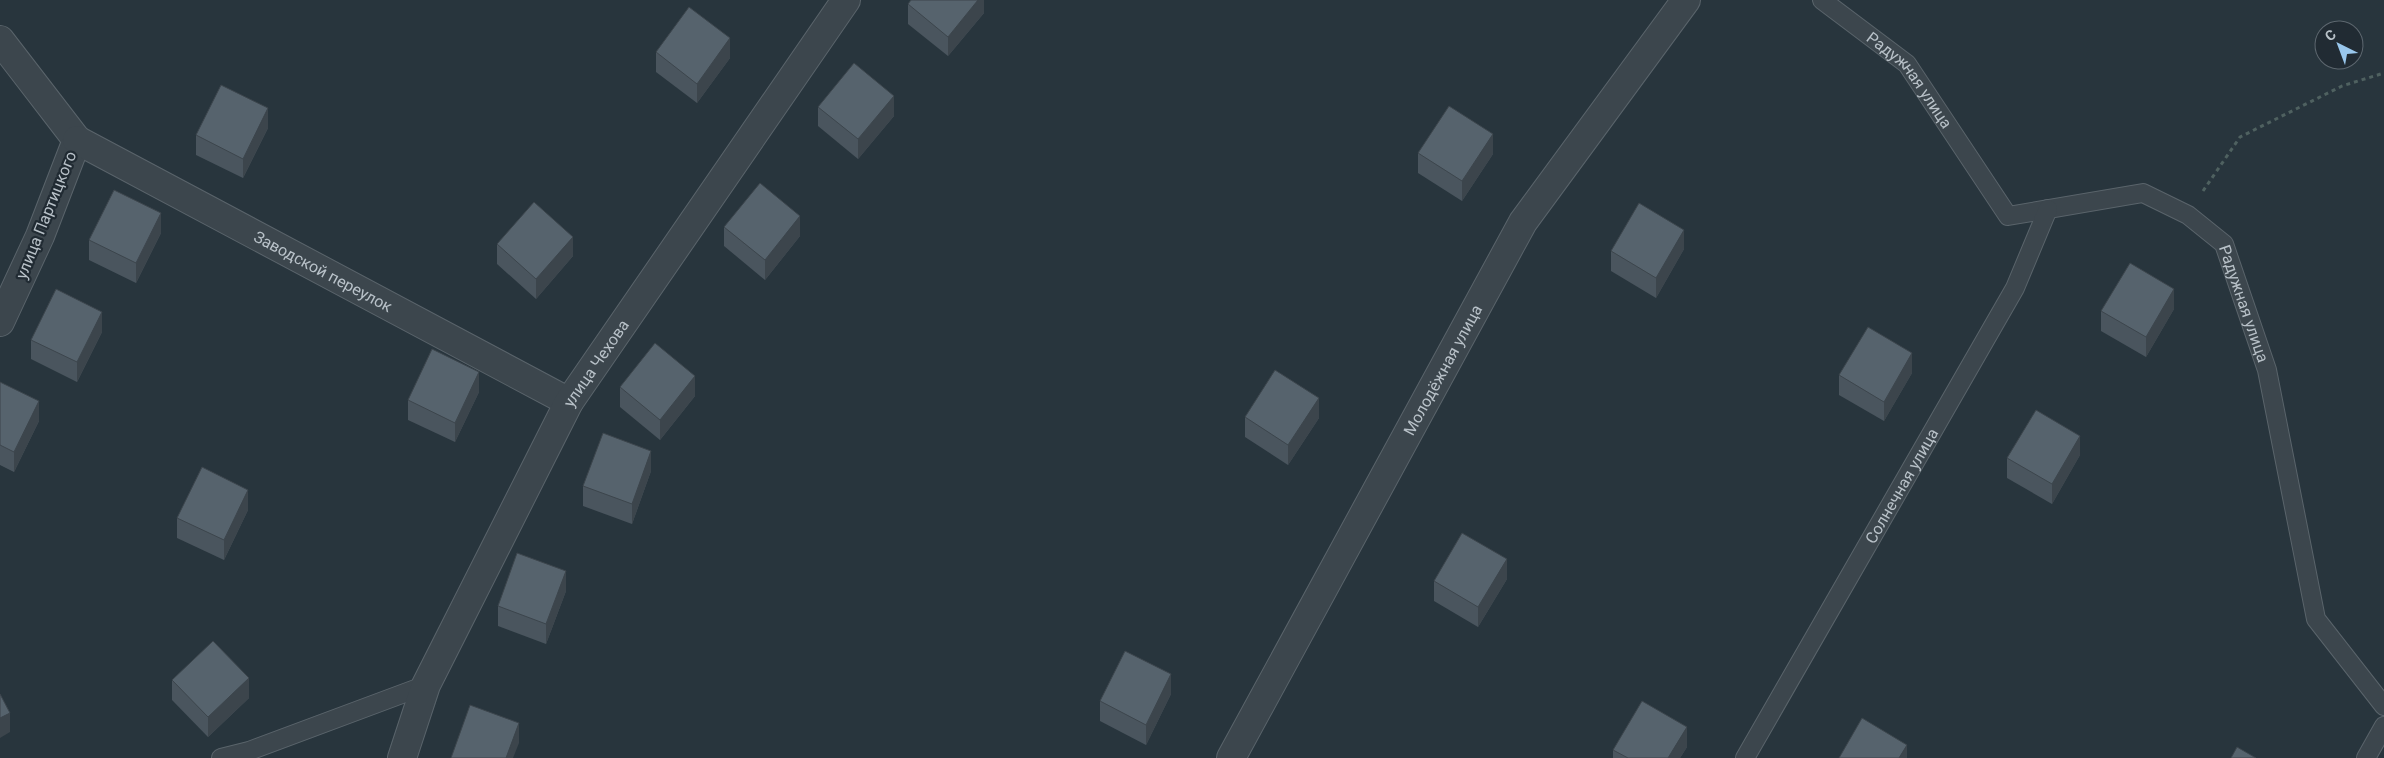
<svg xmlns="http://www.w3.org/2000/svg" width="2384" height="758" font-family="Roboto,sans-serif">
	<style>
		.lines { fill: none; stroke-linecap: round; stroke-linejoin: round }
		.service-casing { stroke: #5a646b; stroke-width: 20 }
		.minor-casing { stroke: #5a646b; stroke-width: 30 }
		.tertiary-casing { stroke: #5a646b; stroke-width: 30 }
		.path { stroke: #4f6160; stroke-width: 3; stroke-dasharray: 4 4; stroke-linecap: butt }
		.service { stroke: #3c464d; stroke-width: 18 }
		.minor { stroke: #3c464d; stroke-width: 28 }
		.tertiary { stroke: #3c464d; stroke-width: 28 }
		.wall { fill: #4a555e }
		.shaded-wall { fill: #3c454c }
		.building { fill: #56636d; stroke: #3c454c }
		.labels { text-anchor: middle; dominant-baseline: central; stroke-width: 4.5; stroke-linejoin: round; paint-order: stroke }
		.street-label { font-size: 16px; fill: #b8c1c8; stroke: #212b33 }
	</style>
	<rect width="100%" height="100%" fill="#28353d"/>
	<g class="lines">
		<defs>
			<g id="service">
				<path id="s1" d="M1822,0L1907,64L2008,216L2143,193L2188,215L2224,244L2267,370L2316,619L2384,706"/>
				<polyline points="221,758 249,751 426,685"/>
				<path id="s2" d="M1745,758L2015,288L2048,209"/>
				<polyline points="2366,758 2384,726"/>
			</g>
			<g id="minor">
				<polyline points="0,40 77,140 40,236 0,322"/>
				<path id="s3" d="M77,140L569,402"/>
				<path id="s4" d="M402,758L426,685L569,402L846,0"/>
			</g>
			<g id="tertiary">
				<path id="s5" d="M1231,758L1523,222L1686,0"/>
			</g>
		</defs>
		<!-- service casing -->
		<use href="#service" class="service-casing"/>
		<!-- minor casing -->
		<use href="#minor" class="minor-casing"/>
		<!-- tertiary casing -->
		<use href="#tertiary" class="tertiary-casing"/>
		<!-- path -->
		<polyline class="path" points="2203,191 2240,137 2342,86 2384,73"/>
		<!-- service -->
		<use href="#service" class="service"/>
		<!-- minor -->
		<use href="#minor" class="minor"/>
		<!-- tertiary -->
		<use href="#tertiary" class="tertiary"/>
	</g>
	<!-- wall -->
	<g class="wall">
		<polygon points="984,0 984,13 948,56 908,24 908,4"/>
		<polygon points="656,52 730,58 697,103 656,72"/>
		<polygon points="818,107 894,116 858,159 818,126"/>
		<polygon points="268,128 243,178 196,155 196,135"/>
		<polygon points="1418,153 1493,154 1462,201 1418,173"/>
		<polygon points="724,227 800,236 765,280 724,246"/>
		<polygon points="161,233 136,283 89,260 89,240"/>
		<polygon points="497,244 573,256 536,299 497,264"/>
		<polygon points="1684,249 1656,298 1611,271 1611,251"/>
		<polygon points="2174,309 2146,357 2101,331 2101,311"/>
		<polygon points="102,332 77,382 31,359 31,340"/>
		<polygon points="1912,373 1884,421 1839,395 1839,375"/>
		<polygon points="0,382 39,421 14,472 0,465"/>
		<polygon points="620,387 695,396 660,440 620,407"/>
		<polygon points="479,392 455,442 408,420 408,400"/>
		<polygon points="1245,417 1319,418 1288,465 1245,437"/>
		<polygon points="2080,455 2052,504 2007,478 2007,458"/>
		<polygon points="651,471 632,524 583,506 583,486"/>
		<polygon points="248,510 224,560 177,538 177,518"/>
		<polygon points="1507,579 1478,627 1434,601 1434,581"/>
		<polygon points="566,591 546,644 498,626 498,606"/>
		<polygon points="172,680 249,698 208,737 172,700"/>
		<polygon points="1171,694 1146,745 1100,721 1100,701"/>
		<polygon points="1687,747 1680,758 1613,758 1613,750"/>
	</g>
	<!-- shaded-wall -->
	<g class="shaded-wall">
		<polygon points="978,0 984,0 984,13 948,56 948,37"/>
		<polygon points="730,38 730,58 697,103 697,84"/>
		<polygon points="894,96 894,116 858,159 858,139"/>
		<polygon points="268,108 268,128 243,178 243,159"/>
		<polygon points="1493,134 1493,154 1462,201 1462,181"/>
		<polygon points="161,213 161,233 136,283 136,263"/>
		<polygon points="800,216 800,236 765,280 765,260"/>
		<polygon points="1684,230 1684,249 1656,298 1656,278"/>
		<polygon points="573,237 573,256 536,299 536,279"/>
		<polygon points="2174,289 2174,309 2146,357 2146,337"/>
		<polygon points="102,312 102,332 77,382 77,362"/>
		<polygon points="1912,353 1912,373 1884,421 1884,402"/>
		<polygon points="479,372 479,392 455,442 455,423"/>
		<polygon points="695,376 695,396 660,440 660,420"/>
		<polygon points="1319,398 1319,418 1288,465 1288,445"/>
		<polygon points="39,401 39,421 14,472 14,452"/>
		<polygon points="2080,436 2080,455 2052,504 2052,484"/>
		<polygon points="651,451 651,471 632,524 632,504"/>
		<polygon points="248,490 248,510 224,560 224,540"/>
		<polygon points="1507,559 1507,579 1478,627 1478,607"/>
		<polygon points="566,571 566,591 546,644 546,624"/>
		<polygon points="1171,674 1171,694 1146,745 1146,725"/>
		<polygon points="249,678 249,698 208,737 208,717"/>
		<polygon points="10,713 10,732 0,738 0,718"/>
		<polygon points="519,723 519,743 513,758 506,758"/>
		<polygon points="1687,727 1687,747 1680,758 1668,758"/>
		<polygon points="1907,745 1907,758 1899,758"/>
	</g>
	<!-- building -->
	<g class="building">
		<polygon points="911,0 978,0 948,37 908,4"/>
		<polygon points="689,7 730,38 697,84 656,52"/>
		<polygon points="854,63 894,96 858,139 818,107"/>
		<polygon points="221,85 268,108 243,159 196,135"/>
		<polygon points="1449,106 1493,134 1462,181 1418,153"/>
		<polygon points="760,183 800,216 765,260 724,227"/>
		<polygon points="114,190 161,213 136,263 89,240"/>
		<polygon points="534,202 573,237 536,279 497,244"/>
		<polygon points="1639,203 1684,230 1656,278 1611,251"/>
		<polygon points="2130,263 2174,289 2146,337 2101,311"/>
		<polygon points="56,289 102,312 77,362 31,340"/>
		<polygon points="1868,327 1912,353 1884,402 1839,375"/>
		<polygon points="655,343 695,376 660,420 620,387"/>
		<polygon points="432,349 479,372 455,423 408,400"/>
		<polygon points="1275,370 1319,398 1288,445 1245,417"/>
		<polygon points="0,382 39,401 14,452 0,445"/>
		<polygon points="2036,410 2080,436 2052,484 2007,458"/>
		<polygon points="603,433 651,451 632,504 583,486"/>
		<polygon points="202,467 248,490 224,540 177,518"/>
		<polygon points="1462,533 1507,559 1478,607 1434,581"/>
		<polygon points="517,553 566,571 546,624 498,606"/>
		<polygon points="213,641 249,678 208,717 172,680"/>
		<polygon points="1125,651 1171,674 1146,725 1100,701"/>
		<polygon points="0,694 10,713 0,718"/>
		<polygon points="1642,701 1687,727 1668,758 1628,758 1613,750"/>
		<polygon points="470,705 519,723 506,758 451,758"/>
		<polygon points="1862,718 1907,745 1899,758 1839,758"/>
		<polygon points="2237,747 2256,758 2231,758"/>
	</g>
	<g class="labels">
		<!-- street labels -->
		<g class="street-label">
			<text stroke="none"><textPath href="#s1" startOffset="120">Радужная улица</textPath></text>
			<text transform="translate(46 215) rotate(-68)">улица Партицкого</text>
			<text stroke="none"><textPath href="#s3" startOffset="279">Заводской переулок</textPath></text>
			<text stroke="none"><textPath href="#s1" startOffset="585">Радужная улица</textPath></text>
			<text stroke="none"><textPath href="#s4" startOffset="441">улица Чехова</textPath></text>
			<text stroke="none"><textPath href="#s5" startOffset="442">Молодёжная улица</textPath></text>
			<text stroke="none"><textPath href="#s2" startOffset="314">Солнечная улица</textPath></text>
		</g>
	</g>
	<!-- north arrow -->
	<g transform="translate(2339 45) rotate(318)"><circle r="24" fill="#212b33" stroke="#5d676f"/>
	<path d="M0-4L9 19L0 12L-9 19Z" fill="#99c7ec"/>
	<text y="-8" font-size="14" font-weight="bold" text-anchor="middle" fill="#b8c1c8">С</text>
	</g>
</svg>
